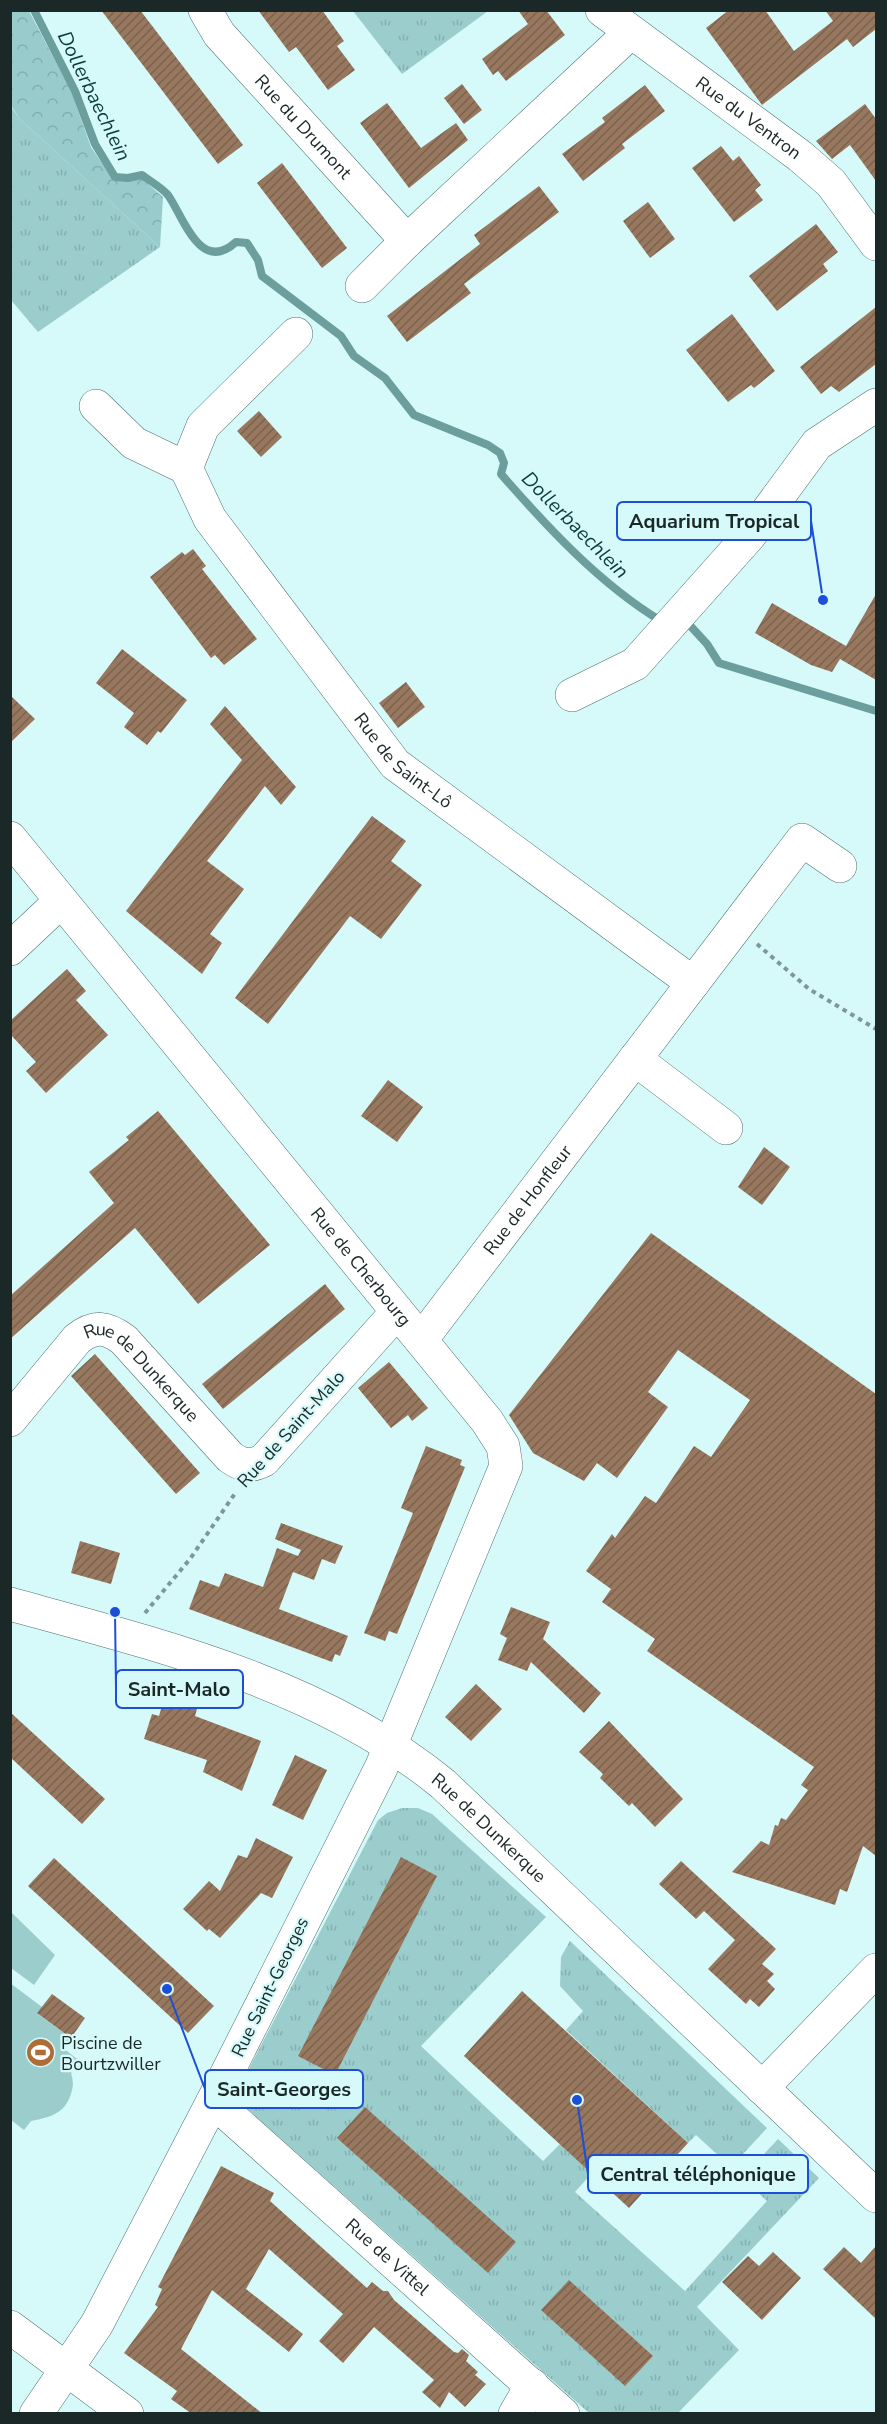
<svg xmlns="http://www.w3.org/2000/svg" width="887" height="2424" font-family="'Nunito Sans',sans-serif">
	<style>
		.grass { fill: url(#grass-tufts) }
		.forest { fill: url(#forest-crowns) }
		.park { fill: #9ccdcd }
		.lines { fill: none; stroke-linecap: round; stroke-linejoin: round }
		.stream { stroke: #6c9e9d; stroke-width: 8 }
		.building { fill: url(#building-hatch) }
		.minor-casing { stroke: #517170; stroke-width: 34 }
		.path { stroke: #7f9797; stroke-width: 4; stroke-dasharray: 4.5 4.5; stroke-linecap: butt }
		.minor { stroke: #fff; stroke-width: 33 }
		.labels { text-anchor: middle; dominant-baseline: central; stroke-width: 4.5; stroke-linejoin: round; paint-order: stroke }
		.street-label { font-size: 18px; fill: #1b2828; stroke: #d6f9f9 }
		.poi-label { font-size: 18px; fill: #1b2828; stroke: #d6f9f9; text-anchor: start }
		.water-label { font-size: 20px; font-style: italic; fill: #0b3c3d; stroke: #d6f9f9 }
		.leader { fill: none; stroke: #1d4ed8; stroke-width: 2 }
		.callout-dot { fill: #1d4ed8; stroke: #d6f9f9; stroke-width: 2 }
		.callout { fill: #d6f9f9; stroke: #1d4ed8; stroke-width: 2 }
		.callout-label { font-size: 20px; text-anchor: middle; font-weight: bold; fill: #1b2828 }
	</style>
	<defs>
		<pattern id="grass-tufts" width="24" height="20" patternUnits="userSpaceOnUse" patternTransform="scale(1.5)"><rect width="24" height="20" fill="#9ccdcd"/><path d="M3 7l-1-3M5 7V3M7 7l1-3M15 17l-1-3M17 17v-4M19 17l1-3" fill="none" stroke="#86b0b0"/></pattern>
		<pattern id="forest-crowns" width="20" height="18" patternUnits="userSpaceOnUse" patternTransform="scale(1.5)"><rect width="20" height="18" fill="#98cbcb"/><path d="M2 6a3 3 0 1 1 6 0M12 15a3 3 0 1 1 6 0" fill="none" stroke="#82aeae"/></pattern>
		<pattern id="building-hatch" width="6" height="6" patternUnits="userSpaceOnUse" patternTransform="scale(1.5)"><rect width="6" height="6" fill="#98775f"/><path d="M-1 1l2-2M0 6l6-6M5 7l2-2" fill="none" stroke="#7b624e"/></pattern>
	</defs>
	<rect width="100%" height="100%" fill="#d6f9f9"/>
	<!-- grass -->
	<g class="grass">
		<polygon points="353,11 488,11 402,74"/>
		<polygon points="10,105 19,118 160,247 38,332 11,300"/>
		<polygon points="402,1808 418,1808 432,1814 546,1917 421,2046 543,2161 560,2144 592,2173 575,2192 685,2291 767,2201 742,2178 778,2139 819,2178 697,2307 739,2350 678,2413 589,2413 242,2104 241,2084 378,1820 387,1813"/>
		<polygon points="570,1941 767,2128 731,2167 696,2135 688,2143 566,2030 583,2011 560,1986 561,1957"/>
	</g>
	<!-- forest -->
	<polygon class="forest" points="11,10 29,11 71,91 91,147 114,181 142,179 163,197 160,247 19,118 11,105"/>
	<!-- park -->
	<g class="park">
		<polygon points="11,1912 55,1955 34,1985 11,1968"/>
		<path d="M10,1983L42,2007L38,2014L71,2038L63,2048L77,2059C65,2075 76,2075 72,2090C67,2112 53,2117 31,2121L24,2130L11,2120Z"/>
	</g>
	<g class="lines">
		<!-- stream -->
		<g class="stream">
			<path d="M34,10L75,91L95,144L115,177L128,178L142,175C150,181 161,187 168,195C183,216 200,275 236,242L247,243L258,260L262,276L341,336L354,356L385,378L414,415L488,445L500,453L504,463L501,474C548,528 600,584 661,621"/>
			<polyline points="685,620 707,644 719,663 876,711"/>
		</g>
	</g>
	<!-- building -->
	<g class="building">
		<polygon points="101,10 140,10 243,145 218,164"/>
		<polygon points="258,10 322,10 344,41 337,46 355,70 328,90 296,47 289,52"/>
		<polygon points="518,10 546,10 565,35 506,81 498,71 493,75 482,59 528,24"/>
		<polygon points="729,10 765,10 794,51 833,21 825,10 876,10 876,29 853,47 847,39 762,105 706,28"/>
		<polygon points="462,84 482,110 464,124 444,98"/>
		<polygon points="645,85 665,111 622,144 625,148 583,181 562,154 605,122 602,118"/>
		<polygon points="387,103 421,148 456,123 468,140 409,188 360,123"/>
		<polygon points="865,104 876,119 876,181 850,145 832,159 816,141"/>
		<polygon points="721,146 733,161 739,156 761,185 755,190 763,200 734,222 692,168"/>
		<polygon points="282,163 347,248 322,268 257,183"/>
		<polygon points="539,186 559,212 464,284 471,293 407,342 387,316 480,244 474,235"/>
		<polygon points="648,202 675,239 650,258 623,221"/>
		<polygon points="816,224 838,252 823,264 828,271 777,311 749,276"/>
		<polygon points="876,307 876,364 839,392 831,386 821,394 800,367"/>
		<polygon points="732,314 775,371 754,388 751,385 728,402 686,350"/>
		<polygon points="259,411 282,437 261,457 237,431"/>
		<polygon points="193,549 206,566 202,569 257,639 224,665 215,655 211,658 150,577 182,552 185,555"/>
		<polygon points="876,594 876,680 840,659 832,672 811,665 755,633 772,603 846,646"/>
		<polygon points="122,649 187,700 161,733 158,731 147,745 124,727 134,713 96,683"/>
		<polygon points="406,682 425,707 398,728 379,703"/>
		<polygon points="10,695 35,719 10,743"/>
		<polygon points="225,706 296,787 281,805 265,786 207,861 244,889 210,934 222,943 202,974 126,911 242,760 210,724"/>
		<polygon points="372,816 406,841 391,861 422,885 381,939 350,916 268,1024 235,998"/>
		<polygon points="67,969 86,991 76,1000 108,1035 46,1093 26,1071 36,1062 10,1034 10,1021"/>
		<polygon points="388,1080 423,1107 397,1142 361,1116"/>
		<polygon points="158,1111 270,1245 198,1304 135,1228 10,1339 10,1296 114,1203 89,1172 129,1140 126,1137"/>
		<polygon points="764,1147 790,1167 762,1205 738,1187"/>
		<polygon points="651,1233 876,1394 876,1856 863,1846 847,1892 840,1889 835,1905 732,1872 761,1841 769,1845 775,1825 778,1826 781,1818 786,1820 808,1790 801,1785 814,1767 647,1651 655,1639 602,1602 611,1589 586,1571 612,1534 615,1538 645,1496 656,1503 694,1446 711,1457 750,1400 678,1350 648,1392 668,1407 617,1478 597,1463 584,1481 533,1453 509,1415"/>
		<polygon points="325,1284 345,1309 223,1409 202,1384"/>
		<polygon points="95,1354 200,1473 176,1494 71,1376"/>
		<polygon points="389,1362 428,1408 412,1421 408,1415 391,1428 358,1388"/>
		<polygon points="426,1446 462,1460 460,1465 465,1467 397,1634 389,1631 385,1641 364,1633 413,1513 401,1508"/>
		<polygon points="281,1523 343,1546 335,1564 322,1559 314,1580 293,1572 279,1609 348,1636 340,1656 335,1654 332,1662 189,1609 200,1580 219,1587 225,1573 263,1587 277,1548 298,1556 301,1550 275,1539"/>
		<polygon points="80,1541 120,1553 111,1584 71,1573"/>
		<polygon points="511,1607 550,1622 543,1639 601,1693 584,1713 531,1662 527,1671 498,1660 507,1638 500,1634"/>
		<polygon points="476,1684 502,1709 471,1741 445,1717"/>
		<polygon points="168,1686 195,1695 193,1703 198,1705 195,1716 261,1741 242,1791 203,1772 207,1760 144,1739 152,1714 159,1716"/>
		<polygon points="10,1712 105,1799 82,1824 10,1757"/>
		<polygon points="609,1721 683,1799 655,1827 632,1803 629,1806 600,1778 603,1774 579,1752"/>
		<polygon points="295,1755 327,1770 303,1820 272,1805"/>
		<polygon points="256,1838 293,1857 272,1898 261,1893 220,1938 209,1929 207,1931 183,1909 209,1881 220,1891 238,1855 247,1858"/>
		<polygon points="401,1857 437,1876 335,2075 298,2056"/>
		<polygon points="54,1858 214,2006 188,2033 28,1886"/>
		<polygon points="681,1861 776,1949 762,1964 774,1974 767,1981 775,1989 759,2007 750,1999 746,2004 708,1969 735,1940 704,1911 696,1919 659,1884"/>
		<polygon points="522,1991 688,2143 629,2208 464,2056"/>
		<polygon points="52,1994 85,2018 71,2038 37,2013"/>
		<polygon points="365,2107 516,2242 488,2273 337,2138"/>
		<polygon points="221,2166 274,2193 270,2201 367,2288 372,2282 383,2291 388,2291 394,2300 454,2352 458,2353 462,2349 469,2355 466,2361 478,2372 475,2375 486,2384 465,2407 449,2392 440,2408 422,2392 434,2380 374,2327 343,2363 319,2341 343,2314 269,2249 246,2289 303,2334 289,2352 212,2290 181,2349 263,2414 192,2414 171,2399 177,2391 124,2353 158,2307 155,2305 162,2289 158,2287"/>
		<polygon points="876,2246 876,2319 823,2269 844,2247 861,2263"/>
		<polygon points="773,2252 801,2278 762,2320 722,2282 748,2256 759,2266"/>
		<polygon points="569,2280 653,2356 625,2386 541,2310"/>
	</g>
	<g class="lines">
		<defs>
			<g id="minor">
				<path id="s1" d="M205,10L219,34L407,241L630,33"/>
				<path id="s2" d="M602,10L800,156L831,183L876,244"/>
				<polyline points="362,286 407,241"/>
				<path id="s3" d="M296,334L203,426L186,468L210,519L395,764L693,983"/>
				<polyline points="96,406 134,443 186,468"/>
				<polyline points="572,695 635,664 750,535 817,444 876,405"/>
				<path id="s4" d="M10,838L487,1421L503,1446L506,1466L381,1768L213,2101L97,2324L36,2414"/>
				<polyline points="10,949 61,901"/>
				<polyline points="635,1059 726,1128"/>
				<path id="s5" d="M421,1340L802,840L840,866"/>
				<path id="s6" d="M10,1420L77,1339C95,1325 107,1327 124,1340L230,1457C242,1466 251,1467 264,1460L397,1312"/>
				<path id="s7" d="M10,1604C159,1645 321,1684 443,1784L876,2196"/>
				<polyline points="762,2088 876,1970"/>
				<path id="s8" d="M213,2101L563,2414"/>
				<polyline points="10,2327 127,2414"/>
				<polyline points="515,2414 532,2385"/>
			</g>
		</defs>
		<!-- minor casing -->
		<use href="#minor" class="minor-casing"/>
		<!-- path -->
		<g class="path">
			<polyline points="757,944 809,989 876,1029"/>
			<polyline points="145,1613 190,1559 236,1492"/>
		</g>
		<!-- minor -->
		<use href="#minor" class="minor"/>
	</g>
	<!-- icons -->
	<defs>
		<symbol id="stadium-disc" viewBox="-11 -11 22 22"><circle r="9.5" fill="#ae6d37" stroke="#d6f9f9"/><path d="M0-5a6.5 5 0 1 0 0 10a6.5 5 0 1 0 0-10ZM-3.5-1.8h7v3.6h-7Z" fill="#fff"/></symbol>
	</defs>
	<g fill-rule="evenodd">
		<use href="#stadium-disc" x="24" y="2036" width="33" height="33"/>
	</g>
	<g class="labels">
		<!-- street labels -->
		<g class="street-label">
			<text stroke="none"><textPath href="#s2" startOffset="182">Rue du Ventron</textPath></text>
			<text stroke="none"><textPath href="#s1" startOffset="153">Rue du Drumont</textPath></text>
			<text stroke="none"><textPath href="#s3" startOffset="543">Rue de Saint-Lô</textPath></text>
			<text stroke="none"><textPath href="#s5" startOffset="176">Rue de Honfleur</textPath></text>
			<text stroke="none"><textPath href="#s4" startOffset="554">Rue de Cherbourg</textPath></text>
			<text stroke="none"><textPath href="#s6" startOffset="189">Rue de Dunkerque</textPath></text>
			<text transform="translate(291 1429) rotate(-48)">Rue de Saint-Malo</text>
			<text stroke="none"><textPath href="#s7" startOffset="536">Rue de Dunkerque</textPath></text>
			<text transform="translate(270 1987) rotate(-64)">Rue Saint-Georges</text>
			<text stroke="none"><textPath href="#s8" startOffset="234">Rue de Vittel</textPath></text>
		</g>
		<!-- poi labels -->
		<g class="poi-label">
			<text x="61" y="2043">Piscine de<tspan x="61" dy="21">Bourtzwiller</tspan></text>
		</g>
		<!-- water labels -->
		<g class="water-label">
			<text transform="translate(94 96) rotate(64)">Dollerbaechlein</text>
			<text transform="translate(575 525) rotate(45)">Dollerbaechlein</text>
		</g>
	</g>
	<!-- callouts -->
	<path class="leader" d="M823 600L811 521M115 1612L116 1689M167 1989L205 2089M577 2100L588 2174"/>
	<g class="callout-dot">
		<circle cx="823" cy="600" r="6"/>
		<circle cx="115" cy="1612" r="6"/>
		<circle cx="167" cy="1989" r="6"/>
		<circle cx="577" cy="2100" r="6"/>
	</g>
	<g class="callout">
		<rect x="617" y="502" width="194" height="38" rx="6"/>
		<rect x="116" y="1670" width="127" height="38" rx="6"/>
		<rect x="205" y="2070" width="158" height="38" rx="6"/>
		<rect x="588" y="2155" width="220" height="38" rx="6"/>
	</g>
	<g class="callout-label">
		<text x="714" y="528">Aquarium Tropical</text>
		<text x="179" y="1696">Saint-Malo</text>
		<text x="284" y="2096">Saint-Georges</text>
		<text x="698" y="2181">Central téléphonique</text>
	</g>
	<!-- border -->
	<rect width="887" height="2424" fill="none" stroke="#1b2828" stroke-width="24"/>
</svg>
